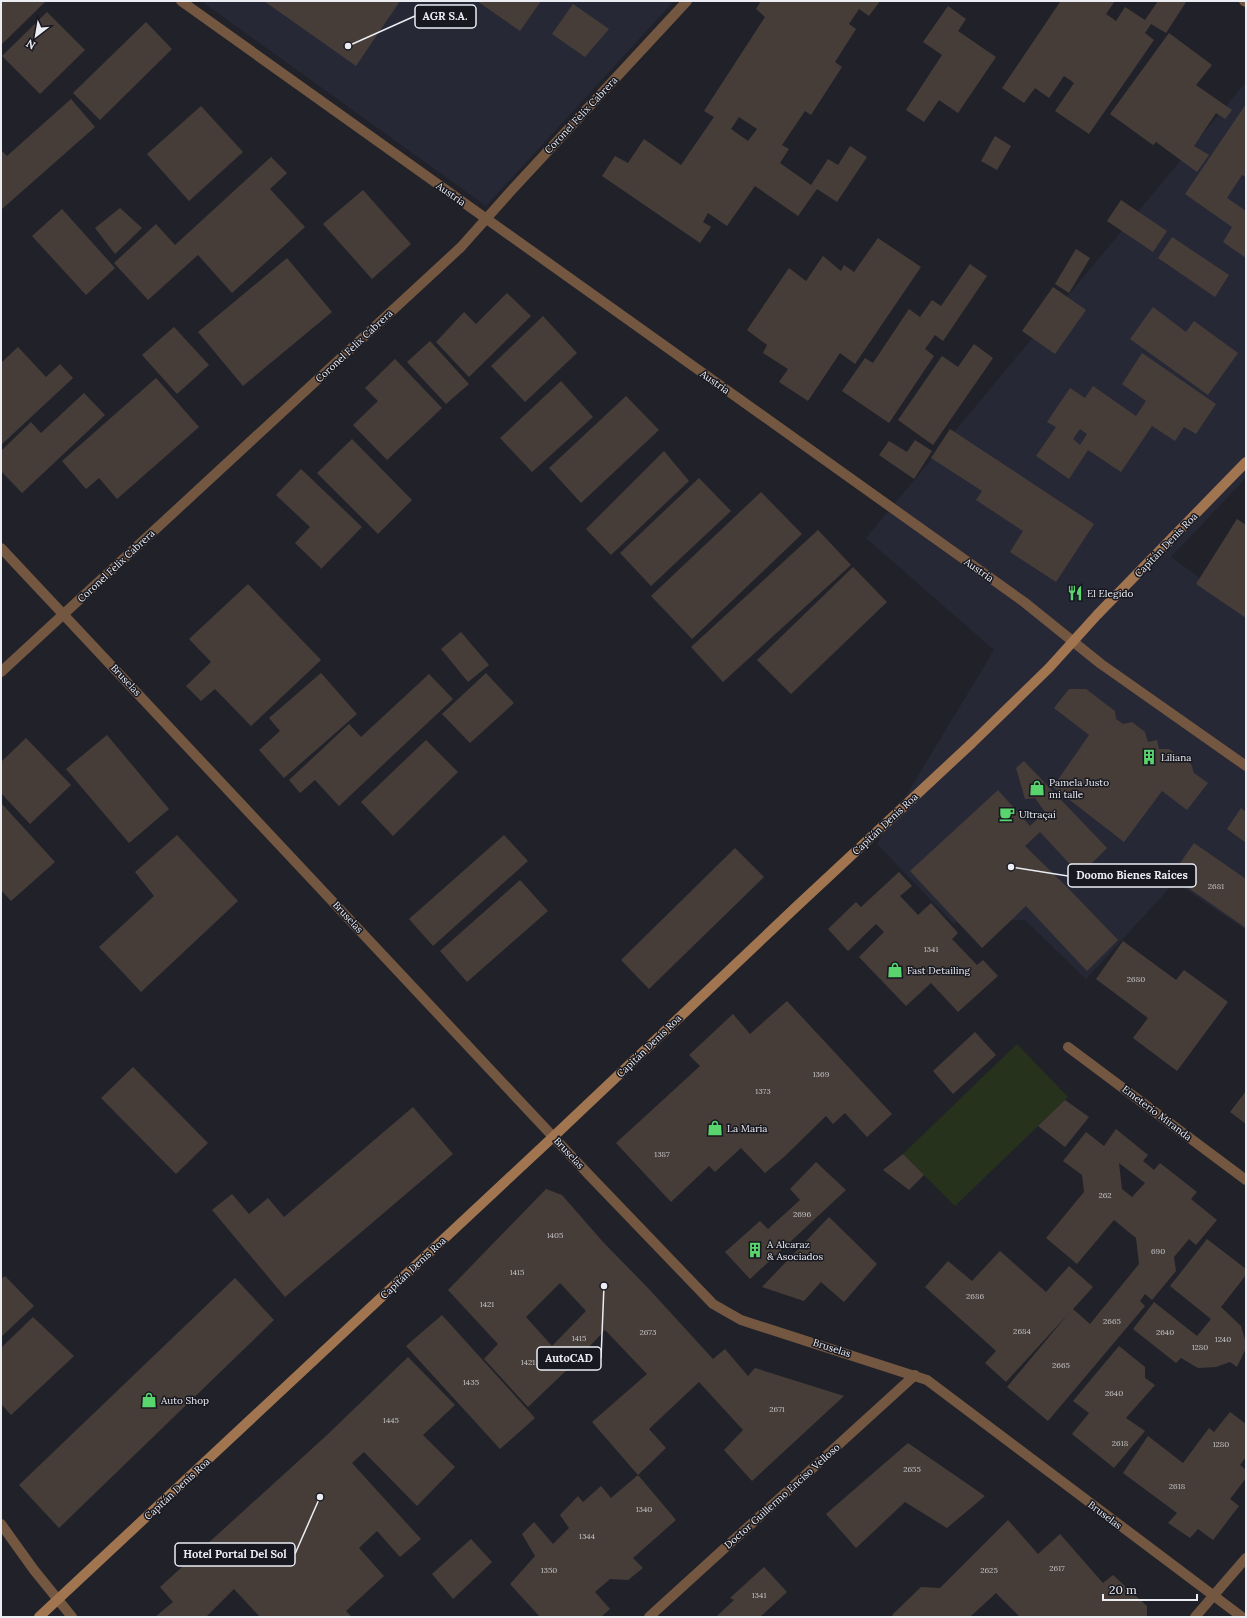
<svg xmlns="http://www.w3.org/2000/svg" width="1247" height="1618" font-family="Lora,serif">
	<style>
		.built { fill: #272836 }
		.green { fill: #27321c }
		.building { fill: #463d38; fill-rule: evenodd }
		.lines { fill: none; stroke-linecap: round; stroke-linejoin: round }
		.street { stroke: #745741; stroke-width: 10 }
		.secondary { stroke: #a27551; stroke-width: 10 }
		.labels { text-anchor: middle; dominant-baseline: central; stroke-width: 3; stroke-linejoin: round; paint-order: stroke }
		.number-label { font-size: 8px; fill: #c2c1c4 }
		.street-label { font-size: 10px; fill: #ecedf3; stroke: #171820 }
		.poi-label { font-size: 10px; fill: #ecedf3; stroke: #171820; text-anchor: start }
		.leader { fill: none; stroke: #ecedf3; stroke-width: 1.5 }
		.callout-dot { fill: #ecedf3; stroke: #171820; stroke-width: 1.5 }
		.callout { fill: #171820; stroke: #ecedf3; stroke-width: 1.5 }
		.callout-label { font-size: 11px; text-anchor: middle; font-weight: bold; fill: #ecedf3 }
	</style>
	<rect width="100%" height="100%" fill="#212229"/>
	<!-- built -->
	<g class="built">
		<polygon points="201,1 674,1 486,206"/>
		<polygon points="1246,82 1246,478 1171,557 1246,611 1246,930 1175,882 1086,979 1025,920 953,923 877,844 994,650 866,538"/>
	</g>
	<!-- green -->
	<polygon class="green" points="1017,1044 1068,1097 955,1206 903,1154"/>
	<!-- building -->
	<g class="building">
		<polygon points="1,1 46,1 1,45"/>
		<polygon points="264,1 400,1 356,66"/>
		<polygon points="477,1 541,1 520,31"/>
		<path d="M761,1H880L869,16L859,9L849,24L856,29L835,62L842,67L811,115L805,111L782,145L789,149L780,163L811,185L828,159L838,165L850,146L867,157L837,202L817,189L798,216L755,186L727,226L708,213L703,222L711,227L700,243L602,176L615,156L628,163L644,139L681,165L714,117L704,111L765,17L756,9ZM739,117L757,129L748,141L731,129Z"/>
		<polygon points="1058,1 1115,1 1106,14 1116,21 1125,7 1145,20 1158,1 1186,2 1166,33 1151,24 1145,33 1154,40 1089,134 1055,111 1074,83 1064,76 1049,98 1035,88 1024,103 1002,88 1060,2"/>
		<polygon points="573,4 609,29 585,57 552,34"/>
		<polygon points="948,6 966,19 958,31 996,57 958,113 939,100 924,122 906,110 942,55 923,42"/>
		<polygon points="47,12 85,50 40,94 2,56"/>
		<polygon points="146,22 172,49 100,120 73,93"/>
		<polygon points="1169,33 1212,65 1196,85 1232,110 1225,119 1216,113 1194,146 1209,155 1197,172 1156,142 1153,145 1110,114"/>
		<polygon points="71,99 95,127 2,209 1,150 7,156"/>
		<polygon points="1246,104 1246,177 1242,175 1227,198 1246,211 1246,258 1223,242 1232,227 1185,194"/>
		<polygon points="201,106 243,152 189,201 147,154"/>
		<polygon points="995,136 1011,146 997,170 981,161"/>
		<polygon points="271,157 287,173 270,189 305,227 232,293 198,255 148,300 114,263 156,224 175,245"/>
		<polygon points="363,190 411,244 372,279 323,224"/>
		<polygon points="1121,200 1167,231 1153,252 1107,221"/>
		<polygon points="120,208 142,228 115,254 95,228"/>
		<polygon points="62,209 115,268 86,295 32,236"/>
		<polygon points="1172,237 1229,275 1215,297 1158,258"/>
		<polygon points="878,238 921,267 855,364 840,353 808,401 779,382 788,369 763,353 767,345 747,330 789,268 806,281 823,256 841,271 844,265 854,272"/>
		<polygon points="1076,249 1090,258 1069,293 1055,284"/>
		<polygon points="287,258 332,312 243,386 198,332"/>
		<polygon points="970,264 987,276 943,341 935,335 925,349 934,356 889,423 842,391 865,358 873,363 909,309 920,317 932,300 941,306"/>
		<polygon points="1053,287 1086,310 1055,354 1022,331"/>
		<polygon points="507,293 531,316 469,377 436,342 464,312 476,324"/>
		<polygon points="1153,307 1186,332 1194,321 1238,353 1208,395 1130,339"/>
		<polygon points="543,316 577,353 525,402 491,366"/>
		<polygon points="174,327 209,365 177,394 142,355"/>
		<polygon points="430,341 469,384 446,404 407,362"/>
		<polygon points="974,344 993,358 933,445 898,420 942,356 958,367"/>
		<polygon points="18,347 46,377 60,364 73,378 1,445 1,363"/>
		<path d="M1142,353L1216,404L1196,434L1184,427L1175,441L1152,426L1121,472L1088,450L1069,479L1036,456L1056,427L1047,422L1070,388L1085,398L1093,386L1136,416L1146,401L1122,384ZM1080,429L1087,434L1080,445L1073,439Z"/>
		<polygon points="395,359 442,408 387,460 353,425 378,401 365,388"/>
		<polygon points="156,378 199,427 117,499 99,478 86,489 62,461"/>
		<polygon points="561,381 593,417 532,472 500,438"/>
		<polygon points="84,393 105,415 22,493 1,471 1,451 31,422 41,433"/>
		<polygon points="626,396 659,430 581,503 549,468"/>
		<polygon points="950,429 1094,524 1056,582 1010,552 1023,531 976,500 982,491 931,458"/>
		<polygon points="352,439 412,500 378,534 317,473"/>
		<polygon points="915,440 932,451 914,479 879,455 889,441 907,452"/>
		<polygon points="664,451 689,481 611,555 586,529"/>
		<polygon points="301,469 362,527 320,570 321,568 295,543 310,527 276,495"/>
		<polygon points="699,478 731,511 651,586 620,553"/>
		<polygon points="761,492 802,534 692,639 651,596"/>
		<polygon points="1237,519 1246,525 1246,618 1196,584"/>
		<polygon points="818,530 851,565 723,682 691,647"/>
		<polygon points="853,567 887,602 791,694 757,660"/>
		<polygon points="248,584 321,660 251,726 215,689 201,701 186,686 211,662 189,639"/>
		<polygon points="461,632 489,665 468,682 441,649"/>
		<polygon points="321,673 357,714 284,778 259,750 280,731 269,718"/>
		<polygon points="486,673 514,703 470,743 442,714"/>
		<polygon points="429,674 453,699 339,806 315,780 300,793 289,780 349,724 361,737"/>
		<polygon points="1069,689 1086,689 1115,711 1116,719 1123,724 1132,722 1145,732 1148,742 1157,740 1159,749 1169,749 1191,764 1194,773 1208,783 1187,810 1162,791 1124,842 1053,787 1089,735 1054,708"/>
		<polygon points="107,735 169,809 129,843 66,769"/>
		<polygon points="26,738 71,785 30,824 1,793 1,762"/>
		<polygon points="426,740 458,772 393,836 361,802"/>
		<polygon points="1024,761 1107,848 1080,875 1040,832 1025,846 1067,887 1118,940 1087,971 1026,906 982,948 910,871 998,790 1030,826 1045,812 1035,798 1025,799 1016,768"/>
		<polygon points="1,803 55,862 11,901 1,890"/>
		<polygon points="1241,808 1246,812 1246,843 1227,829"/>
		<polygon points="177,835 238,901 141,992 99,947 154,896 135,872"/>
		<polygon points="504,835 528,861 433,946 409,919"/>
		<polygon points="1194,843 1246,879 1246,928 1171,876"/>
		<polygon points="735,848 764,877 649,989 621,960"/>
		<polygon points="899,872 912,886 900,896 918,915 931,903 958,933 952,939 977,965 983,960 998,976 958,1012 931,983 906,1006 859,957 884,932 876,924 848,951 828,929 856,902 861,907"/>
		<polygon points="520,880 548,911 467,982 440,951"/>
		<polygon points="1123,941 1176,980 1184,970 1228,1002 1177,1071 1133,1038 1148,1018 1096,979"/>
		<polygon points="787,1001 892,1114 867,1137 845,1113 833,1124 826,1116 784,1157 765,1173 741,1148 715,1172 709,1166 671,1202 616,1143 700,1066 689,1055 733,1014 750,1034"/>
		<polygon points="975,1032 996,1055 953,1094 933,1071"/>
		<polygon points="133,1067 208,1143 176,1174 101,1098"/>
		<polygon points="1246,1091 1246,1124 1230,1112"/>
		<polygon points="1065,1100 1089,1117 1065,1147 1038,1126"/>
		<polygon points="413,1107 453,1154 285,1297 212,1210 232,1194 249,1214 268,1198 284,1217"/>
		<path d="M1116,1129L1148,1155L1143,1161L1154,1170L1160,1163L1197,1192L1191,1199L1217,1220L1196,1245L1189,1239L1174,1257L1176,1271L1152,1300L1145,1294L1140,1301L1145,1306L1048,1421L1007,1387L1069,1313L1006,1382L985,1363L996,1351L925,1287L948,1261L972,1281L1000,1251L1046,1292L1069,1266L1093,1287L1073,1309L1090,1324L1139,1264L1136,1238L1114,1220L1077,1264L1046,1238L1084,1192L1082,1175L1063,1161L1086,1132L1104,1146ZM1119,1163L1145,1183L1132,1197L1122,1189Z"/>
		<polygon points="903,1154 924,1175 909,1190 883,1170"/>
		<polygon points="816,1162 846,1190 750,1279 725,1252 760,1221 768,1229 800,1200 790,1189"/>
		<path d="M546,1189L562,1195L603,1242L648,1288L713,1359L725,1349L748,1376L755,1368L844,1396L752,1481L724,1450L743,1430L699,1382L649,1429L666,1448L638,1475L592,1422L647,1374L605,1330L571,1366L528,1407L484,1359L498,1344L448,1290ZM560,1283L586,1311L552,1346L526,1317Z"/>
		<polygon points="829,1217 877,1264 844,1302 821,1282 804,1301 762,1287"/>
		<polygon points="1207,1239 1246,1269 1246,1275 1221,1307 1241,1326 1246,1343 1246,1348 1237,1367 1230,1362 1216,1367 1198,1368 1181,1358 1176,1363 1133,1329 1154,1302 1197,1336 1211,1319 1170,1286"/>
		<polygon points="5,1276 34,1306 1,1337 1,1279"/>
		<polygon points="235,1278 274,1320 59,1528 19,1485"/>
		<polygon points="442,1315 535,1418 500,1449 406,1346"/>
		<polygon points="33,1317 74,1356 11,1415 1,1404 1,1348"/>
		<polygon points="1119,1346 1145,1367 1145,1378 1155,1385 1126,1418 1145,1431 1114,1468 1072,1434 1089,1413 1073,1401"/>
		<polygon points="408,1357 455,1405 423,1435 455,1467 417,1506 364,1452 352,1463 421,1539 400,1557 377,1531 359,1548 384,1576 346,1611 352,1617 260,1617 234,1589 206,1617 155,1617 173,1602 160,1587 327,1435"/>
		<polygon points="1230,1412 1246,1424 1246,1457 1240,1465 1246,1470 1246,1478 1230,1499 1239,1506 1213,1540 1198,1529 1190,1538 1168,1523 1177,1513 1123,1473 1148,1436 1183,1463 1209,1428 1214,1432"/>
		<polygon points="908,1443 985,1496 947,1528 905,1502 856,1548 826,1514"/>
		<polygon points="638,1475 676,1520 633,1558 643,1568 628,1580 610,1579 595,1592 610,1609 601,1617 582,1616 540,1617 510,1584 535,1556 522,1534 534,1522 553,1544 569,1528 560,1515 578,1496 583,1502 601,1486 611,1498"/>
		<polygon points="1008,1520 1038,1554 1060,1534 1103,1583 1113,1575 1147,1606 1147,1617 1020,1617 996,1593 970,1617 894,1617 892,1615 921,1587 940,1588"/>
		<polygon points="471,1539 492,1562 453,1599 432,1574"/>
		<polygon points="764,1567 787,1592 760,1617 716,1617 734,1600 730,1598"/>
	</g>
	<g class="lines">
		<!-- street -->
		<g class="street">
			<polyline points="181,1 1024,602 1101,664 1246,766"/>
			<polyline points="1244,1 1246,2"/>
			<polyline points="1,548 590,1176 713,1304 741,1320 927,1380 1242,1617"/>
			<polyline points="1,672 461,247 510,192 687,1"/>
			<polyline points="1068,1047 1246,1180"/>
			<polyline points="1,1524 34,1570 72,1617"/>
			<polyline points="649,1617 915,1375"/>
			<polyline points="1195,1617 1246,1558"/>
		</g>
		<!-- secondary -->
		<polyline class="secondary" points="39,1617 553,1137 796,907 972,743 1049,668 1097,615 1246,462"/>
	</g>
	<!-- icons -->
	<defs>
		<symbol id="restaurant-bare" viewBox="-9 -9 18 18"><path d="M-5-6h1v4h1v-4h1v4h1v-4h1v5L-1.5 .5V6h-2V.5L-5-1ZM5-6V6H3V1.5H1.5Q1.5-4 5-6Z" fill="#5ad56e" stroke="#171820" stroke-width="2.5" paint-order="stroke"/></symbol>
		<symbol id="building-bare" viewBox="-9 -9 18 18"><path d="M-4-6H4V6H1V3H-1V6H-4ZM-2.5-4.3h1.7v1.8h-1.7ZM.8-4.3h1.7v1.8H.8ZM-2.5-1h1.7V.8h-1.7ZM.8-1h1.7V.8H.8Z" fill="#5ad56e" stroke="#171820" stroke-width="2.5" paint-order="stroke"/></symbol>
		<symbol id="shop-bare" viewBox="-9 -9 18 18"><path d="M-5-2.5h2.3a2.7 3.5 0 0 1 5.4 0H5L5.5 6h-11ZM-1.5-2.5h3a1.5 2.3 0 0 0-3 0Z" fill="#5ad56e" stroke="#171820" stroke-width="2.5" paint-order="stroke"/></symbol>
		<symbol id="cafe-bare" viewBox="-9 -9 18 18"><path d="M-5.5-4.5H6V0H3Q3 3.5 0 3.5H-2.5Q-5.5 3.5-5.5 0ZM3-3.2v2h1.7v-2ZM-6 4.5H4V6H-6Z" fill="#5ad56e" stroke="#171820" stroke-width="2.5" paint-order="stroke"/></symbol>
	</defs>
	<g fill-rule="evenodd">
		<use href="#restaurant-bare" x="1064" y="582" width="22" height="22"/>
		<use href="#building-bare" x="1138" y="746" width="22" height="22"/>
		<use href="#shop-bare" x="1026" y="777" width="22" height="22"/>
		<use href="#cafe-bare" x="996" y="803" width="22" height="22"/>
		<use href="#shop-bare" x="884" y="959" width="22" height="22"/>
		<use href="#shop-bare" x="704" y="1117" width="22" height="22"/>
		<use href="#building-bare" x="744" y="1239" width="22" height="22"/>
		<use href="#shop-bare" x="138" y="1389" width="22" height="22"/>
	</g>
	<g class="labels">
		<!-- number labels -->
		<g class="number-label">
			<text x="1216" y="886">2681</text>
			<text x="931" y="949">1341</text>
			<text x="1136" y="979">2680</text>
			<text x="821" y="1074">1369</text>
			<text x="763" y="1091">1373</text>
			<text x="662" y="1154">1387</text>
			<text x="1105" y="1195">262</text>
			<text x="802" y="1214">2696</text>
			<text x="555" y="1235">1405</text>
			<text x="1158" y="1251">690</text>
			<text x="517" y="1272">1415</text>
			<text x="975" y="1296">2686</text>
			<text x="487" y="1304">1421</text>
			<text x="1112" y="1321">2665</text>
			<text x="1022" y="1331">2684</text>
			<text x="648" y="1332">2673</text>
			<text x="1165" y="1332">2640</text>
			<text x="579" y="1338">1415</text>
			<text x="1223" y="1339">1240</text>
			<text x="1200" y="1347">1280</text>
			<text x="528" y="1362">1421</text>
			<text x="1061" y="1365">2665</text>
			<text x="471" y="1382">1435</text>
			<text x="1114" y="1393">2640</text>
			<text x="777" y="1409">2671</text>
			<text x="391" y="1420">1445</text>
			<text x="1120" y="1443">2618</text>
			<text x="1221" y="1444">1280</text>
			<text x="912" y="1469">2655</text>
			<text x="1177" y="1486">2618</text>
			<text x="644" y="1509">1340</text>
			<text x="587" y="1536">1344</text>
			<text x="1057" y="1568">2617</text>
			<text x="549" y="1570">1350</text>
			<text x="989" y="1570">2625</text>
			<text x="759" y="1595">1341</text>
		</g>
		<!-- street labels -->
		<g class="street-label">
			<text transform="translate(581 115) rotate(-47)">Coronel Felix Cabrera</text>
			<text transform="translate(451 194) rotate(35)">Austria</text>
			<text transform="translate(354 346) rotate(-43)">Coronel Felix Cabrera</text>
			<text transform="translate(715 382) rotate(35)">Austria</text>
			<text transform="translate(1166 545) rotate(-46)">Capitán Denis Roa</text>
			<text transform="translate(116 566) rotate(-43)">Coronel Felix Cabrera</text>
			<text transform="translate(979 570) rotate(35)">Austria</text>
			<text transform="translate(126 680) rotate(47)">Bruselas</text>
			<text transform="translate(885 824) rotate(-43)">Capitán Denis Roa</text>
			<text transform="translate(348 917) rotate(47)">Bruselas</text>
			<text transform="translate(649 1046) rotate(-44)">Capitán Denis Roa</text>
			<text transform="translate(1157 1113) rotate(37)">Emeterio Miranda</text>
			<text transform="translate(569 1153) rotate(47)">Bruselas</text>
			<text transform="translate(413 1268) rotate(-43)">Capitán Denis Roa</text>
			<text transform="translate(832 1348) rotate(18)">Bruselas</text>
			<text transform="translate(177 1489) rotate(-43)">Capitán Denis Roa</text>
			<text transform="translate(782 1496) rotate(-42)">Doctor Guillermo Enciso Velloso</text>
			<text transform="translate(1105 1515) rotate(37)">Bruselas</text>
		</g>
		<!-- poi labels -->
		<g class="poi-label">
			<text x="1087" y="593">El Elegido</text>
			<text x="1161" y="757">Liliana</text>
			<text x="1049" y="782">Pamela Justo<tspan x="1049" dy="12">mi talle</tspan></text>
			<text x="1019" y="814">Ultraçaí</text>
			<text x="907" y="970">Fast Detailing</text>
			<text x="727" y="1128">La Maria</text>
			<text x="767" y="1244">A Alcaraz<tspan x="767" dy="12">&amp; Asociados</tspan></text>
			<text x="161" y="1400">Auto Shop</text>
		</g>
	</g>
	<!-- callouts -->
	<path class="leader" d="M348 46L415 16M1011 867L1068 876M604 1286L601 1358M320 1497L295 1554"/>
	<g class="callout-dot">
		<circle cx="348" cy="46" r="4"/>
		<circle cx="1011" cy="867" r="4"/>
		<circle cx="604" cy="1286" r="4"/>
		<circle cx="320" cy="1497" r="4"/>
	</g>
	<g class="callout">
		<rect x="415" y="5" width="61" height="23" rx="4"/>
		<rect x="1068" y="864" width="128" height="23" rx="4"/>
		<rect x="537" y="1347" width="64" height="23" rx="4"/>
		<rect x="175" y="1543" width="120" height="23" rx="4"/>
	</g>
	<g class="callout-label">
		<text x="445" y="20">AGR S.A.</text>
		<text x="1132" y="879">Doomo Bienes Raices</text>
		<text x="569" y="1362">AutoCAD</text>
		<text x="235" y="1558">Hotel Portal Del Sol</text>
	</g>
	<!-- border -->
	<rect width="1247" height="1618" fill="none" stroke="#ecedf3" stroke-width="4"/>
	<!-- north arrow -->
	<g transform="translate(36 36) rotate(211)" stroke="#171820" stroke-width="3" paint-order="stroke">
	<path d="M0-3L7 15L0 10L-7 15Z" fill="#ecedf3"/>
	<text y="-6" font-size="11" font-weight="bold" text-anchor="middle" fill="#ecedf3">N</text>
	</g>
	<!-- scale -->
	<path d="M1103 1594v6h94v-6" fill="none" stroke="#ecedf3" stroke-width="2"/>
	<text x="1109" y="1594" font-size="12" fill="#ecedf3" stroke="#171820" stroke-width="3" paint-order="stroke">20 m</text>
</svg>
